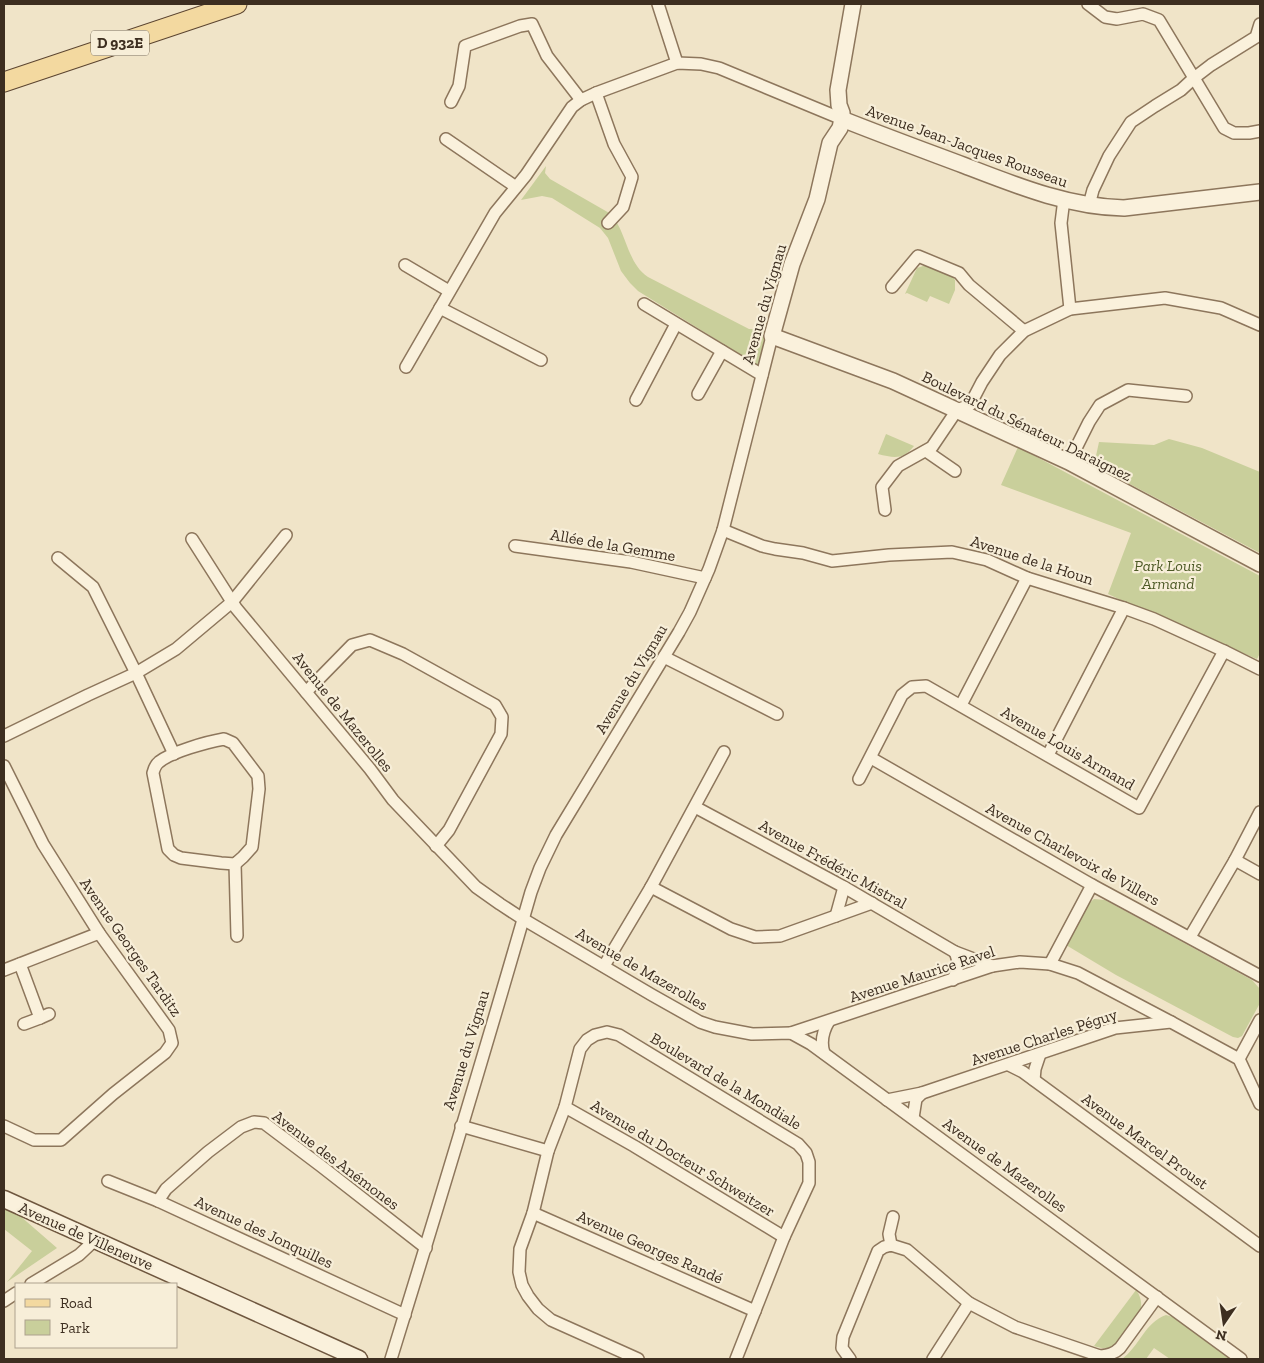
<svg xmlns="http://www.w3.org/2000/svg" width="1264" height="1363" font-family="'Zilla Slab',serif">
	<style>
		.green { fill: #c9cf9b }
		.lines { fill: none; stroke-linecap: round; stroke-linejoin: round }
		.minor-casing { stroke: #8d765c; stroke-width: 14 }
		.tertiary-casing { stroke: #8d765c; stroke-width: 18 }
		.secondary-casing { stroke: #6f573f; stroke-width: 19 }
		.primary-casing { stroke: #5b4430; stroke-width: 21 }
		.minor { stroke: #faf1dc; stroke-width: 11 }
		.tertiary { stroke: #faf1dc; stroke-width: 15 }
		.secondary { stroke: #faf1dc; stroke-width: 16 }
		.primary { stroke: #f3d9a0; stroke-width: 19 }
		.labels { text-anchor: middle; dominant-baseline: central; stroke-width: 4.5; stroke-linejoin: round; paint-order: stroke }
		.shield { fill: #f7eed8; stroke: #756857; stroke-width: 1 }
		.shield-label { font-size: 15px; font-weight: bold; fill: #3d2e20 }
		.street-label { font-size: 16px; fill: #3d2e20; stroke: #f7eed8 }
		.park-label { font-size: 16px; font-style: italic; fill: #4d5a26; stroke: #f7eed8 }
	</style>
	<rect width="100%" height="100%" fill="#f0e4c8"/>
	<!-- green -->
	<g class="green">
		<path d="M546,166L545,173L550,179L611,214C627,233 627,263 648,277L749,329H760L767,324L759,366L638,291L630,283L621,271L608,238L600,228L552,198L542,196L521,200Z"/>
		<polygon points="926,265 949,272 955,280 955,290 949,304 930,296 927,302 907,293 905,294 917,268"/>
		<path d="M886,434L914,446C903,460 894,458 878,454Z"/>
		<polygon points="1169,439 1202,448 1260,472 1260,553 1094,465 1099,442 1154,445"/>
		<polygon points="1018,447 1260,576 1260,653 1257,659 1166,621 1108,594 1131,533 1001,485"/>
		<polygon points="1094,899 1105,900 1252,980 1260,989 1260,1003 1242,1036 1238,1038 1233,1037 1116,975 1066,945 1084,908"/>
		<polygon points="4,1208 19,1215 57,1248 7,1282 32,1251 4,1229"/>
		<path d="M1136,1290C1140,1295 1142,1302 1141,1308C1140,1314 1118,1344 1114,1347C1107,1350 1101,1348 1094,1346Z"/>
		<path d="M1166,1315L1173,1317L1230,1359H1170L1154,1348L1146,1359H1122C1139,1347 1145,1322 1166,1315Z"/>
	</g>
	<g class="lines">
		<defs>
			<g id="minor">
				<polyline points="658,4 677,63"/>
				<polyline points="1088,4 1105,17 1117,19 1143,14 1159,20 1194,78 1211,65 1256,37 1260,24"/>
				<polyline points="596,93 614,144 632,177 623,207 608,223"/>
				<polyline points="451,102 459,86 465,46 520,26 532,24 547,56 581,100"/>
				<polyline points="446,139 516,187"/>
				<polyline points="1064,199 1061,223 1070,309"/>
				<polyline points="1089,205 1093,190 1109,156 1131,122 1155,106 1181,90 1194,78 1224,128 1234,133 1249,133 1260,131"/>
				<polyline points="405,265 449,291"/>
				<polyline points="892,287 918,256 959,273 969,285 1024,331"/>
				<polyline points="644,304 762,375"/>
				<polyline points="440,308 541,360"/>
				<polyline points="406,367 495,213 526,175 572,107 581,100 596,93 677,63 701,64 719,68 842,119"/>
				<polyline points="698,394 722,351"/>
				<polyline points="636,400 676,324"/>
				<polyline points="926,451 955,471"/>
				<polyline points="1069,462 1089,422 1100,405 1128,390 1186,396"/>
				<polyline points="885,510 882,487 898,466 932,447 957,410 970,405 982,382 1000,355 1024,331 1070,309 1165,298 1221,308 1260,325"/>
				<polyline points="723,530 762,546 775,549 803,553 832,561 889,555 952,552 987,560 1027,578 1124,608 1154,619 1224,651 1260,669"/>
				<polyline points="192,539 236,608 370,769 393,800 476,887 500,904 523,919 652,995 700,1022 715,1027 752,1034 791,1033 811,1044 1241,1359"/>
				<polyline points="515,546 631,562 705,578"/>
				<polyline points="58,558 93,587 136,673 174,754"/>
				<polyline points="664,657 777,714"/>
				<polyline points="306,692 352,645 370,640 403,654 495,705 502,717 501,734 449,830 436,846"/>
				<polyline points="961,705 1027,578"/>
				<polyline points="4,736 88,695 136,673 176,649 232,602 286,535"/>
				<path d="M224,739L233,743L258,776L259,789L252,847L243,857L235,864L221,863L181,858L174,855L168,849L153,773C154,769 155,765 159,762C171,752 207,742 224,739Z"/>
				<polyline points="1048,755 1124,608"/>
				<polyline points="871,758 1092,885 1260,976"/>
				<polyline points="4,766 43,844 99,933 169,1030 172,1043 165,1053 113,1094 61,1140 34,1140 4,1126"/>
				<polyline points="859,779 902,695 912,687 926,686 1139,808 1224,651"/>
				<polyline points="695,807 844,887 955,952 992,966"/>
				<polyline points="1235,860 1260,874"/>
				<polyline points="235,864 237,936"/>
				<polyline points="651,887 731,929 755,937 780,936 872,903"/>
				<polyline points="836,916 844,887"/>
				<polyline points="1190,937 1235,860 1260,812"/>
				<polyline points="20,964 40,1018 49,1014"/>
				<polyline points="1050,964 1092,885"/>
				<polyline points="604,966 651,887 724,752"/>
				<polyline points="4,970 99,933"/>
				<path d="M953,980C958,968 960,964 955,952"/>
				<polyline points="24,1024 40,1018"/>
				<polyline points="791,1033 992,966 1020,962 1050,964 1078,973 1171,1022"/>
				<path d="M824,1053C820,1041 823,1031 829,1021"/>
				<polyline points="1239,1059 1260,1020"/>
				<polyline points="1009,1065 1023,1072 1260,1246"/>
				<polyline points="1034,1080 1035,1069 1040,1054"/>
				<polyline points="887,1100 922,1093 1115,1028 1171,1022 1239,1059 1260,1104"/>
				<polyline points="565,1107 634,1146 784,1237"/>
				<polyline points="913,1118 916,1099 922,1093"/>
				<polyline points="461,1126 548,1151"/>
				<polyline points="108,1181 158,1201 405,1315"/>
				<polyline points="158,1201 166,1189 208,1152 241,1127 254,1122 264,1123 321,1166 426,1248"/>
				<polyline points="533,1213 755,1311"/>
				<polyline points="891,1245 889,1234 893,1217"/>
				<polyline points="31,1284 79,1255 95,1240"/>
				<polyline points="4,1301 16,1293"/>
				<path d="M391,1359C439,1204 486,1048 531,892L540,868L556,835L679,632L690,612L709,569L723,530L772,336"/>
				<polyline points="638,1359 551,1320 538,1309 528,1296 522,1285 519,1272 520,1249 533,1213 548,1151 565,1107 580,1049 587,1040 595,1035 607,1032 619,1035 798,1144 806,1153 809,1162 809,1183 784,1237 736,1359"/>
				<path d="M850,1359L842,1348L843,1337L878,1251L884,1247L891,1245L907,1250L969,1303L1015,1327L1100,1356C1108,1355 1114,1354 1120,1348L1157,1297"/>
				<polyline points="933,1359 969,1303"/>
			</g>
			<g id="tertiary">
				<polyline points="853,4 838,90 839,105 842,113 842,119 840,128 830,143 817,199 792,264 772,336 893,381 1069,462 1260,564"/>
				<path d="M842,119C882,135 923,150 963,165C1015,185 1068,207 1124,208L1260,192"/>
			</g>
			<polyline id="secondary" points="4,1199 359,1359"/>
			<polyline id="primary" points="4,82 237,4"/>
		</defs>
		<!-- minor casing -->
		<use href="#minor" class="minor-casing"/>
		<!-- tertiary casing -->
		<use href="#tertiary" class="tertiary-casing"/>
		<!-- secondary casing -->
		<use href="#secondary" class="secondary-casing"/>
		<!-- primary casing -->
		<use href="#primary" class="primary-casing"/>
		<!-- minor -->
		<use href="#minor" class="minor"/>
		<!-- tertiary -->
		<use href="#tertiary" class="tertiary"/>
		<!-- secondary -->
		<use href="#secondary" class="secondary"/>
		<!-- primary -->
		<use href="#primary" class="primary"/>
	</g>
	<g class="labels">
		<!-- shield labels -->
		<rect class="shield" x="91" y="30.5" width="58" height="25" rx="4"/>
		<g class="shield-label">
			<text x="120" y="43">D 932E</text>
		</g>
		<!-- street labels -->
		<g class="street-label">
			<text transform="translate(967 146) rotate(20)">Avenue Jean-Jacques Rousseau</text>
			<text transform="translate(764 304) rotate(-74)">Avenue du Vignau</text>
			<text transform="translate(1027 426) rotate(26)">Boulevard du Sénateur Daraignez</text>
			<text transform="translate(613 545) rotate(10)">Allée de la Gemme</text>
			<text transform="translate(1032 560) rotate(18)">Avenue de la Houn</text>
			<text transform="translate(631 679) rotate(-59)">Avenue du Vignau</text>
			<text transform="translate(343 712) rotate(51)">Avenue de Mazerolles</text>
			<text transform="translate(1068 748) rotate(30)">Avenue Louis Armand</text>
			<text transform="translate(1073 854) rotate(29)">Avenue Charlevoix de Villers</text>
			<text transform="translate(833 864) rotate(29)">Avenue Frédéric Mistral</text>
			<text transform="translate(131 947) rotate(55)">Avenue Georges Tarditz</text>
			<text transform="translate(642 969) rotate(30)">Avenue de Mazerolles</text>
			<text transform="translate(922 974) rotate(-18)">Avenue Maurice Ravel</text>
			<text transform="translate(1044 1037) rotate(-18)">Avenue Charles Péguy</text>
			<text transform="translate(466 1050) rotate(-73)">Avenue du Vignau</text>
			<text transform="translate(726 1081) rotate(31)">Boulevard de la Mondiale</text>
			<text transform="translate(1145 1141) rotate(36)">Avenue Marcel Proust</text>
			<text transform="translate(683 1158) rotate(31)">Avenue du Docteur Schweitzer</text>
			<text transform="translate(336 1160) rotate(37)">Avenue des Anémones</text>
			<text transform="translate(1005 1165) rotate(36)">Avenue de Mazerolles</text>
			<text transform="translate(264 1232) rotate(25)">Avenue des Jonquilles</text>
			<text transform="translate(86 1236) rotate(24)">Avenue de Villeneuve</text>
			<text transform="translate(650 1247) rotate(24)">Avenue Georges Randé</text>
		</g>
		<!-- park labels -->
		<g class="park-label">
			<text x="1168" y="565">Park Louis<tspan x="1168" dy="18">Armand</tspan></text>
		</g>
	</g>
	<!-- border -->
	<rect width="1264" height="1363" fill="none" stroke="#3d2e20" stroke-width="10"/>
	<!-- legend -->
	<rect x="15" y="1283" width="162" height="65" fill="#f7eed8" stroke="#ada18e"/>
	<rect x="25" y="1299" width="25" height="8" fill="#f3d9a0" stroke="#ada18e"/>
	<text x="60" y="1308" font-size="15" fill="#3d2e20">Road</text>
	<rect x="25" y="1320" width="25" height="15" fill="#c9cf9b" stroke="#ada18e"/>
	<text x="60" y="1333" font-size="15" fill="#3d2e20">Park</text>
	<!-- north arrow -->
	<g transform="translate(1224 1323) rotate(193)" stroke="#f7eed8" stroke-width="4" paint-order="stroke">
	<path d="M0-4L9 19L0 12L-9 19Z" fill="#3d2e20"/>
	<text y="-8" font-size="14" font-weight="bold" text-anchor="middle" fill="#3d2e20">N</text>
	</g>
</svg>
